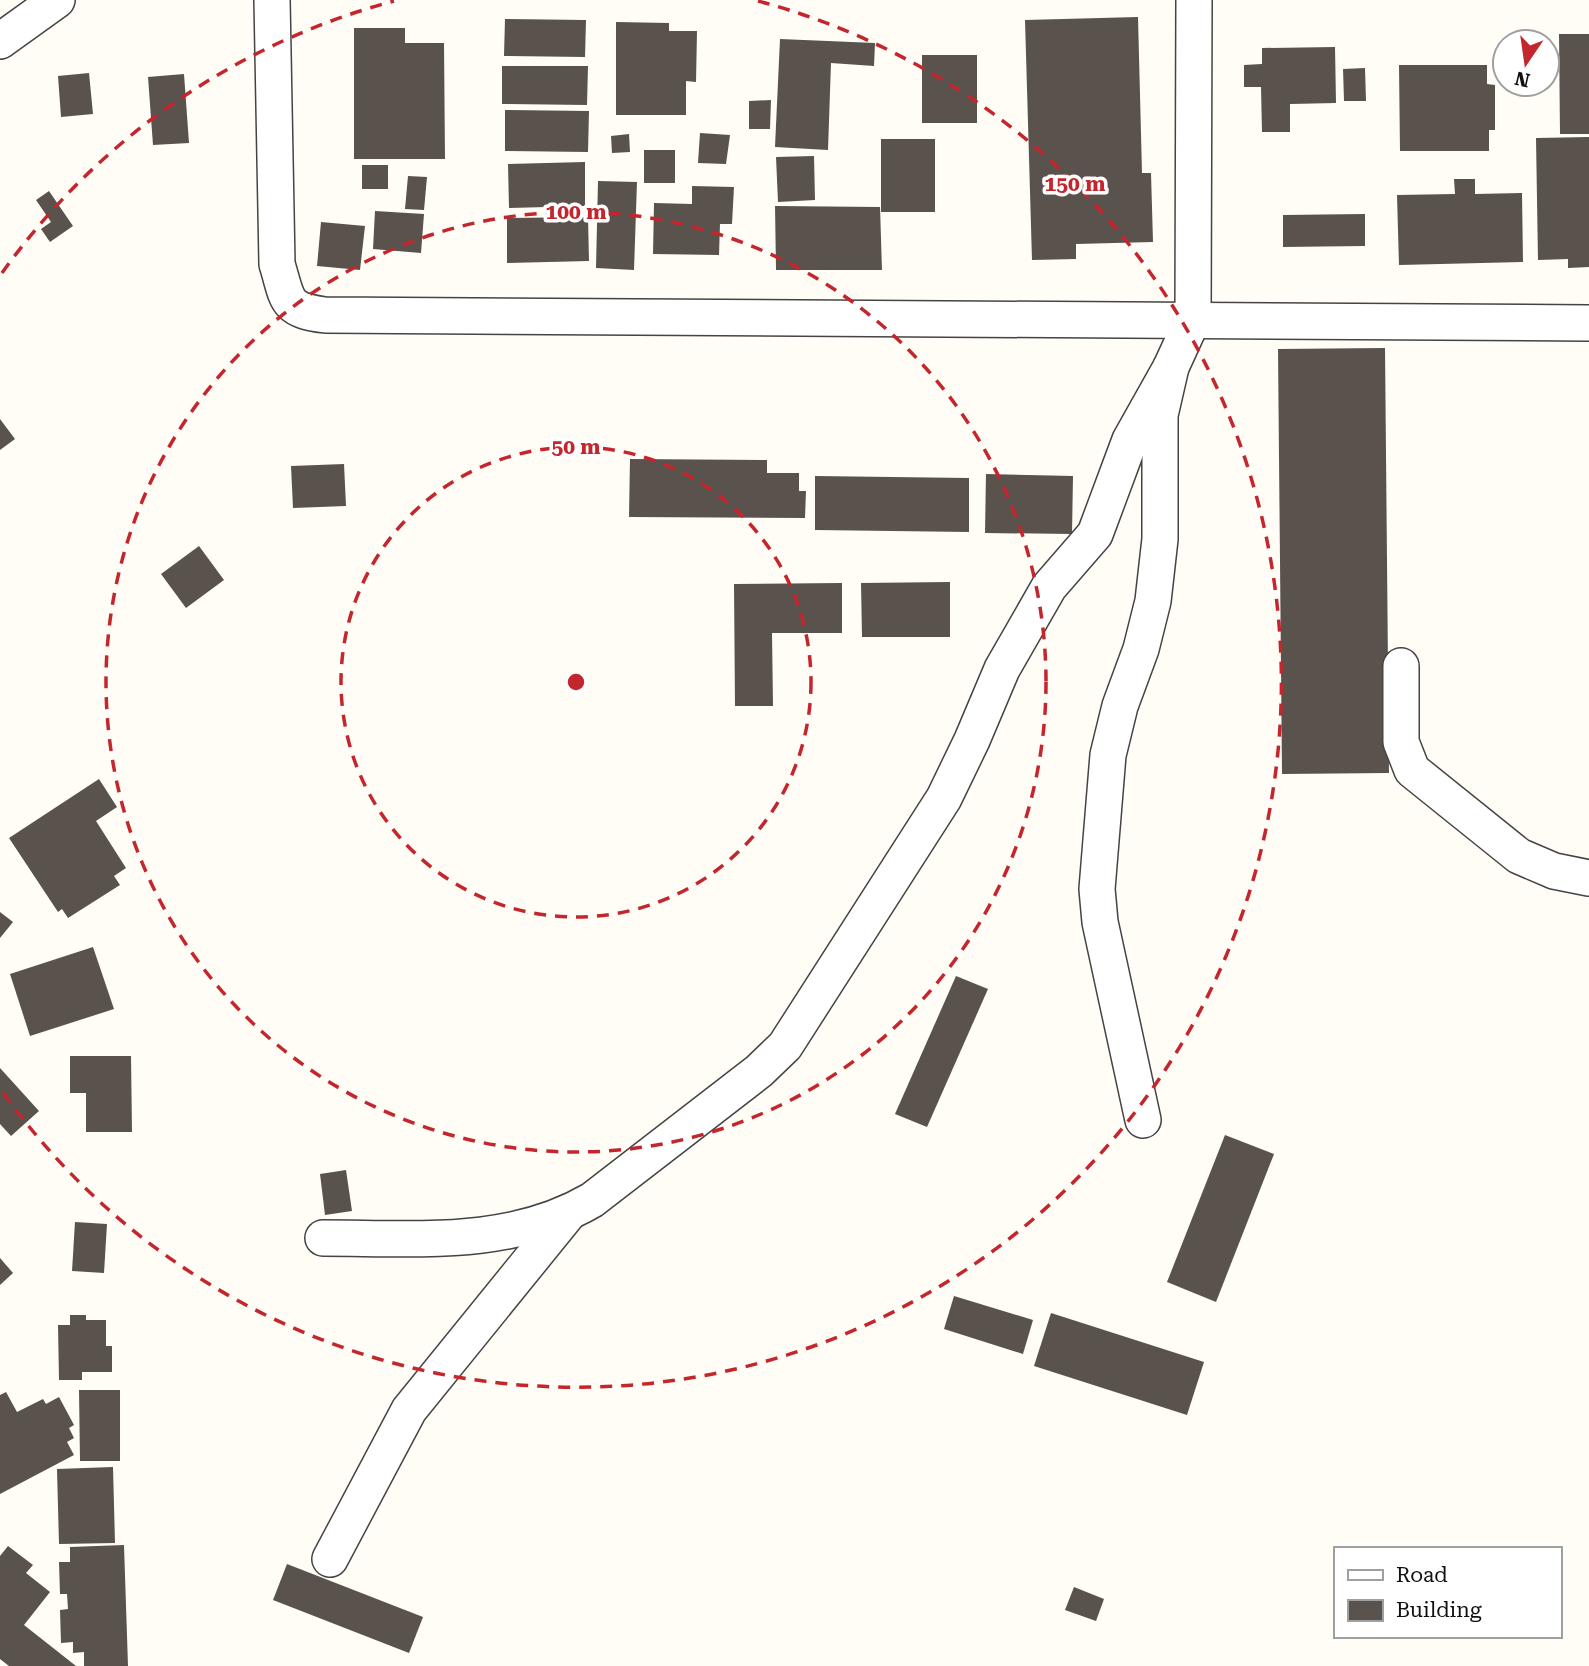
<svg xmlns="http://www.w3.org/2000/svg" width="1589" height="1666" font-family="'Roboto Serif',serif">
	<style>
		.building { fill: #5a524d }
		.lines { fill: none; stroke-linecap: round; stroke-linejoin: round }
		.minor-casing { stroke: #444; stroke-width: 38 }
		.minor { stroke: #fff; stroke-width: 35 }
		.ring { fill: none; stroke: #c4262e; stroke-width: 3.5; stroke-dasharray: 12 9 }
		.centre { fill: #c4262e; stroke: #fff; stroke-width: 3.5 }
		.ring-label { font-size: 21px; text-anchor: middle; font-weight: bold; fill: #c4262e; stroke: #fff; stroke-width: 7; stroke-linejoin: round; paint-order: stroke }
	</style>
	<rect width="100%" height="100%" fill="#fffdf5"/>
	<!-- building -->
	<g class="building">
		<polygon points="1138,17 1142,173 1151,173 1153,242 1076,244 1076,259 1032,260 1025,20"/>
		<polygon points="505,19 586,20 585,57 504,56"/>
		<polygon points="616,22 669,23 669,31 697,31 696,82 686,81 686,115 616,115"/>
		<polygon points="354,28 405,28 405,43 444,43 445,159 354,159"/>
		<polygon points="1559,34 1589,34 1589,134 1560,134"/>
		<polygon points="780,39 875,43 874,66 831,63 828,150 775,147"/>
		<polygon points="1335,47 1336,103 1290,104 1290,132 1262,132 1261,87 1244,87 1244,65 1262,64 1262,48"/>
		<rect x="922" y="55" width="55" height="68"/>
		<polygon points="1399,65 1487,65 1487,84 1495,85 1495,130 1489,130 1489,151 1400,151"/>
		<polygon points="502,66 588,66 587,105 502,104"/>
		<polygon points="1365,68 1366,101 1344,101 1343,69"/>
		<polygon points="89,73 93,114 61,117 58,76"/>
		<polygon points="184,74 189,143 153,145 148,77"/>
		<polygon points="771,100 770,129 749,129 749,101"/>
		<polygon points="505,110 589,111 588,152 505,151"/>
		<polygon points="700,133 730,135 726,164 698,163"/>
		<polygon points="629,134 630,152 612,153 611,136"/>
		<polygon points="1589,137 1589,267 1568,268 1568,259 1538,260 1536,138"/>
		<rect x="881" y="139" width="54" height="73"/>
		<rect x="644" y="150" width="31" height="33"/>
		<polygon points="814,156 815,200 778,202 776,157"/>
		<polygon points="585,162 585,206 509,208 508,164"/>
		<rect x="362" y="165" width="26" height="24"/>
		<polygon points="408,176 427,177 424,210 405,209"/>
		<polygon points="1454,179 1475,179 1475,194 1522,193 1523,262 1399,265 1397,195 1455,194"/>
		<polygon points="598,181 637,182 634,270 596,268"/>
		<polygon points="692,186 734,187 732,224 720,224 719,255 653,254 654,203 692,204"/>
		<polygon points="49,191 73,226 50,242 41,229 51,222 36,200"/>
		<polygon points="775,206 880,207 882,270 776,270"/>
		<polygon points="375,211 424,214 421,253 373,249"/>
		<polygon points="1365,214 1365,246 1283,247 1283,215"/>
		<polygon points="588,217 589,261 507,263 507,218"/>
		<polygon points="321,222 365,226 360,270 317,266"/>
		<polygon points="1385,348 1389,773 1282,774 1278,349"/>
		<polygon points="0,419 15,439 0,450"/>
		<polygon points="630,459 767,460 767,473 799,473 799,491 806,491 805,518 629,517"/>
		<polygon points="344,464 346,506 293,508 291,466"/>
		<polygon points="986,474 1073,476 1072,534 985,533"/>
		<polygon points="815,476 969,478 969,532 815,530"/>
		<polygon points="199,546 224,580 186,608 161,574"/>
		<polygon points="950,582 950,637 862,637 861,583"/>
		<polygon points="842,583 842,633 772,633 773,706 735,706 734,584"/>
		<polygon points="99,779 117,807 96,821 126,868 114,876 120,885 68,918 62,909 58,912 9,838"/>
		<polygon points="0,912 13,922 0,938"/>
		<polygon points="93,947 114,1009 30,1036 10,974"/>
		<polygon points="956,976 988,989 927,1127 895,1114"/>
		<polygon points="70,1056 131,1056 132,1132 86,1132 86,1093 70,1093"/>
		<polygon points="0,1068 39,1111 11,1136 0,1124"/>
		<polygon points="1225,1135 1274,1154 1216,1302 1167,1282"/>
		<polygon points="346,1170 352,1211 325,1215 320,1174"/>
		<polygon points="75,1222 107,1224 104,1273 72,1271"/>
		<polygon points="0,1258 13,1273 0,1285"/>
		<polygon points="954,1296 1033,1320 1023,1354 944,1329"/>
		<polygon points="1051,1313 1204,1362 1187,1415 1034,1366"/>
		<polygon points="70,1315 86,1315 86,1320 106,1320 106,1346 112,1346 112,1372 82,1372 82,1380 59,1380 58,1325 70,1325"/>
		<polygon points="79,1390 120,1390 120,1461 80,1461"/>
		<polygon points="6,1392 17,1412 43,1399 46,1404 59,1397 74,1425 69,1428 74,1438 67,1442 74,1455 0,1494 0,1395"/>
		<polygon points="113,1467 115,1543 59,1544 57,1469"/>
		<polygon points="124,1545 128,1666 84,1666 84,1652 73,1653 73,1642 61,1643 60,1610 68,1609 67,1594 60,1594 59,1562 70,1562 70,1547"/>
		<polygon points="8,1546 33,1565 26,1573 50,1592 24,1625 76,1666 9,1666 0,1659 0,1556"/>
		<polygon points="287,1564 423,1617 409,1653 273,1600"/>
		<polygon points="1074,1587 1104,1599 1096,1621 1065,1610"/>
	</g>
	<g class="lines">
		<defs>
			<g id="minor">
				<path d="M272,0L277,264C288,300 284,310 325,315L1589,323"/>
				<polyline points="0,41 57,0"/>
				<polyline points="1401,666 1401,742 1412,770 1519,856 1554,871 1589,878"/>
				<polyline points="1143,1120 1100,922 1097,889 1108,755 1120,706 1141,649 1153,601 1160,539 1160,415 1171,367 1193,319 1194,0"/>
				<path d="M323,1238C415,1238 510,1248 592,1200L759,1071L785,1046L944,798L972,740L1002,669L1049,587L1095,534L1130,440L1171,367"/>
				<polyline points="330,1559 409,1410 567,1215"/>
			</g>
		</defs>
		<!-- minor casing -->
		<use href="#minor" class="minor-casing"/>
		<!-- minor -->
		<use href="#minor" class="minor"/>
	</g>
	<!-- distance rings -->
	<g class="ring">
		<circle cx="576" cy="682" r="235"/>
		<circle cx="576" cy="682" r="470"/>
		<path d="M2 273A705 705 0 0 1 394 1M758 1A705 705 0 1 1 2 1091"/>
	</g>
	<circle cx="576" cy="682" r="10" class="centre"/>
	<g class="ring-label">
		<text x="1075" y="191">150 m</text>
		<text x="576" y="219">100 m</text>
		<text x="576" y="454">50 m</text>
	</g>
	<!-- legend -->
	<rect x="1334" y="1547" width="228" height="91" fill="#ffffff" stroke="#a0a0a0" stroke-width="2"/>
	<rect x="1348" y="1570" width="35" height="10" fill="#ffffff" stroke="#a0a0a0" stroke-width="2"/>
	<text x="1396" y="1582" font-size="21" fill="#111111">Road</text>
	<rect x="1348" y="1600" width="35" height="21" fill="#5a524d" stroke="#a0a0a0" stroke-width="2"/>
	<text x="1396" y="1617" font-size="21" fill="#111111">Building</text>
	<!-- north arrow -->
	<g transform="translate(1526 63) rotate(193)"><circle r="33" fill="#ffffff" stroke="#a0a0a0" stroke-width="2"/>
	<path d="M0-5L12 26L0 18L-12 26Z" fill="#c4262e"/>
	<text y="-10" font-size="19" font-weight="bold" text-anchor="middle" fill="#111111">N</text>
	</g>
</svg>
